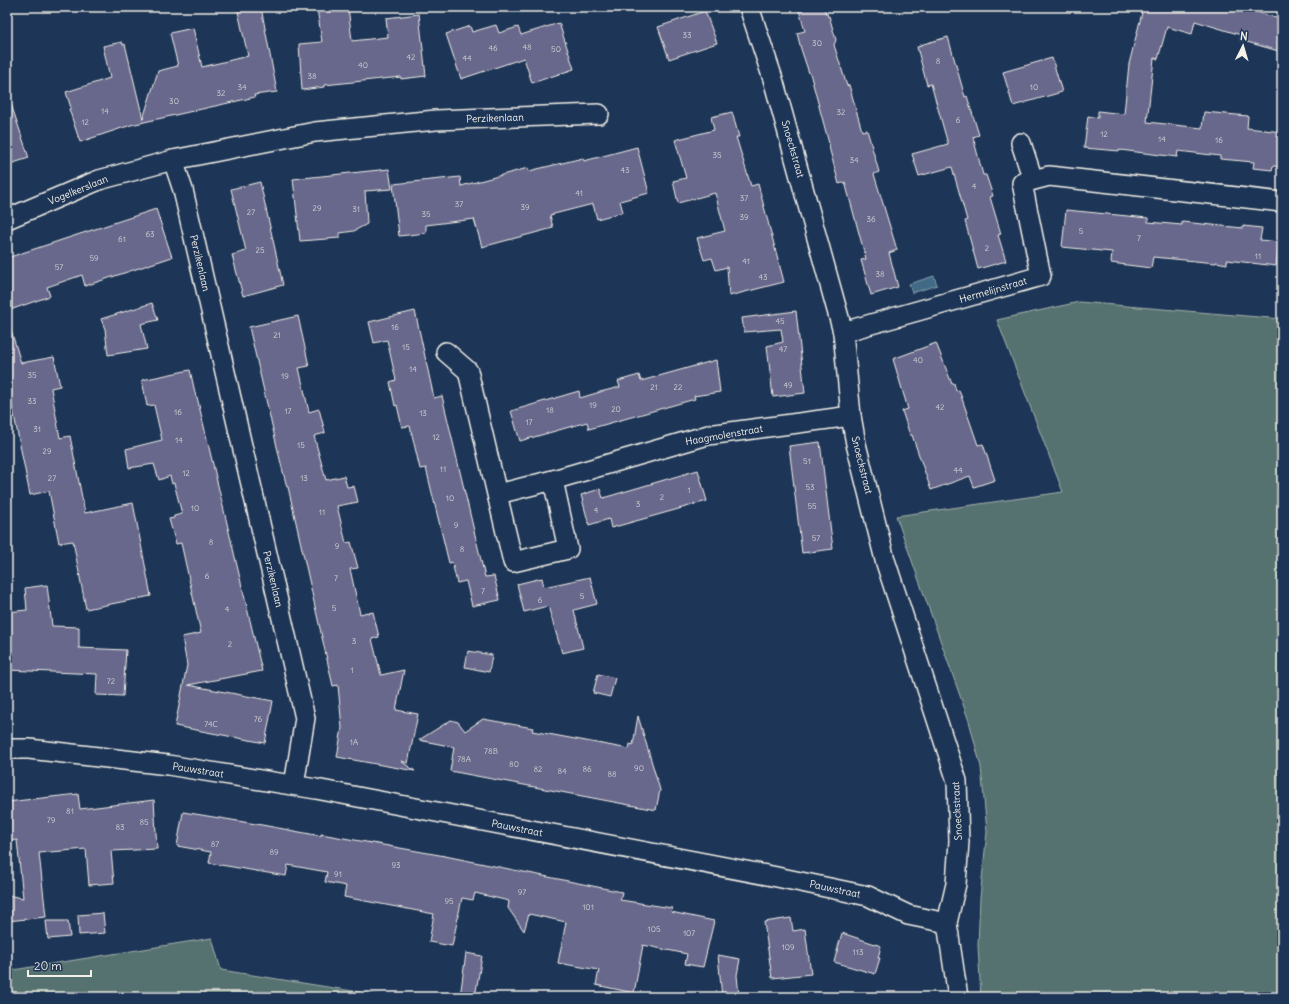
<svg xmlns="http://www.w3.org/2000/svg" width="1289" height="1004" font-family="Delius,sans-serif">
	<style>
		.green { fill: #567270; stroke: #a5b2ac }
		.water { fill: #3f6a86; stroke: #87a0ad }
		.building { fill: #67688d; stroke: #f4f1e8 }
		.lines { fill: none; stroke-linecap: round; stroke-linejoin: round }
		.street-casing { stroke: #f4f1e8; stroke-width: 22 }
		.street { stroke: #1d3557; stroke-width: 19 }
		.labels { text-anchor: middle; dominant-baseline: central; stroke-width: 3; stroke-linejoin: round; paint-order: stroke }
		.number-label { font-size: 8px; fill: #d1cfd1 }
		.street-label { font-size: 10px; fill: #f4f1e8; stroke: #1d3557 }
	</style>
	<rect width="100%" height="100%" fill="#1d3557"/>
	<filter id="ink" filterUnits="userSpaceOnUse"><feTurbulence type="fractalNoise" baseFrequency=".025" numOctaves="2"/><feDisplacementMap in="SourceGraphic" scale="8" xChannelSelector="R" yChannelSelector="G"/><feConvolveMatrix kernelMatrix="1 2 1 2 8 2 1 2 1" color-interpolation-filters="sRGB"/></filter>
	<g filter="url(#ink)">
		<!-- green -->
		<g class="green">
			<polygon points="1079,302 1282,319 1282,997 981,997 978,946 980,898 987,832 981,767 969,721 896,516 1063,492 997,320"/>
			<polygon points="212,938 221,970 390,997 7,997 7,971"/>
		</g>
		<!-- water -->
		<polygon class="water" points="934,276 937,285 912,293 909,284"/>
		<!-- building -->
		<g class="building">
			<polygon points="237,7 261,7 277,92 254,95 255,97 131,125 80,142 69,109 71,108 66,92 110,78 103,46 122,42 123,45 125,44 143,119 158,71 178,66 170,33 193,28 202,67 248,56"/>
			<polygon points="328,7 348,7 352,41 388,37 386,18 419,14 426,76 401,79 401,77 324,85 324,87 302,90 299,44 322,42 317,8"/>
			<polygon points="798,7 824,7 826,14 827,13 828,17 829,16 836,40 834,45 847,86 849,85 862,131 867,130 879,172 874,174 897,250 889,253 898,287 871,295 861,260 866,259 845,182 839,184 829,147 830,147 810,73 809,73 801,49 797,33 805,31"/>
			<polygon points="1140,7 1242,7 1282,20 1282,52 1240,40 1241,35 1195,21 1192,34 1167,27 1158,59 1154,58 1147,122 1202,128 1204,112 1248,116 1247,128 1282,132 1282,167 1273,166 1272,170 1253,168 1254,162 1220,159 1220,156 1178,151 1177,157 1120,150 1120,151 1084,148 1088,116 1098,118 1098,111 1124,114 1129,64 1142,13 1140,12"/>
			<polygon points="705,11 717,43 669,59 658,27"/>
			<polygon points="559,23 574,69 532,83 524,58 461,79 446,34 470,26 472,32 496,25 499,33 518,27 521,35"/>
			<polygon points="948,37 965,97 967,96 979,135 973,137 983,175 986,175 993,196 990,197 1001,234 998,235 1006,261 978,269 965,221 967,220 952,167 919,176 912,154 948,144 931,84 927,85 917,47 921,46 920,45"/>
			<polygon points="1052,58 1062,92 1013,106 1003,72"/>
			<polygon points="10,101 29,158 7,165 7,102"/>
			<polygon points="732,112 739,137 736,137 751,186 758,184 784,282 729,296 727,267 716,270 712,258 704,260 697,238 725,231 715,193 678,203 673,181 686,178 675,140 714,130 711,117"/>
			<polygon points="637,147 649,193 620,201 623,212 597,219 593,204 550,215 553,228 482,247 474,219 426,225 426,233 399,236 393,184 460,177 461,186 528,168 529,171 583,158 584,161"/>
			<polygon points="389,169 392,189 365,191 367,224 354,231 340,233 340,238 300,241 293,179"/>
			<polygon points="260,182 283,285 243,296 232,255 246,251 231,189"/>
			<polygon points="156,209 172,257 85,286 82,275 47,287 50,296 7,311 7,258"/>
			<polygon points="1066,210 1148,218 1148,222 1182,225 1182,222 1243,228 1243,226 1262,228 1260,240 1279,242 1276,266 1227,260 1227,264 1216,262 1216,263 1153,257 1151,268 1111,263 1112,252 1062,247"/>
			<polygon points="152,303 158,320 141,324 147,349 108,355 105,329 101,319"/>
			<polygon points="415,311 434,398 442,396 485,577 494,576 500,600 472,606 466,581 457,583 452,562 449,563 426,468 420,469 410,426 402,427 397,405 395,406 390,382 396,380 387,340 374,343 369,322"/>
			<polygon points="796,311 805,393 773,397 767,346 783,342 781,329 744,332 742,318"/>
			<polygon points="298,316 309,366 299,368 309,412 319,409 325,432 325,433 314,436 326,480 344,476 347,487 354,486 358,502 337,506 346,543 351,542 358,568 350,569 360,614 368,612 368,613 373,612 379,637 372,639 381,675 404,670 396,710 418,714 408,763 401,761 415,771 337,757 342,728 338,685 333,686 288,487 287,487 282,468 249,327"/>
			<polygon points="11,330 21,363 54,357 60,386 51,388 60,438 70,436 85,513 133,503 151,596 86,609 73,541 59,543 49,491 30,495 7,380 7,331"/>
			<polygon points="936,343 952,384 954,383 956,391 959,390 978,445 983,444 995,480 974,487 970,476 931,490 912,435 910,435 902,411 908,409 893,359"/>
			<polygon points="716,360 720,392 694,396 695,399 589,429 587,422 520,441 511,411 579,391 580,398 600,392 620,387 618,381 639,375 641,381"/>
			<polygon points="190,370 196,397 197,397 262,671 188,685 273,701 265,743 175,726 187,665 182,637 201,633 181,543 176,544 169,519 174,518 174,516 182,514 174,483 172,484 170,476 159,480 154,464 129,468 126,449 162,440 154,405 147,406 142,380"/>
			<polygon points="820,442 833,549 802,553 789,446"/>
			<polygon points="698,470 707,501 611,528 609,519 589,525 581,495 600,489 603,498"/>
			<polygon points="590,577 597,604 574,610 583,648 562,653 548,606 524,612 517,584 542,578 544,587"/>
			<polygon points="47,585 52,626 79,627 79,648 126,650 123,696 96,695 97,674 7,670 7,612 27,610 25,588"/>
			<polygon points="468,651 492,655 489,672 465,667"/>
			<polygon points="598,674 615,678 610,697 593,693"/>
			<polygon points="638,716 660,790 656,810 450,771 454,747 419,740 451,720 458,722 465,731 483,719 533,728 532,731 629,749 630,744 633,745"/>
			<polygon points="78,794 80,809 154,800 157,849 111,851 114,883 89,885 86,849 39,853 46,917 7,921 7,895 23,898 17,840 7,841 7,802"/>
			<polygon points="183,812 262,825 321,836 321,834 445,856 622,892 620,900 672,908 671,912 714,921 703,967 685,964 687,954 643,945 634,993 596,985 599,970 558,963 566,922 529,914 524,931 508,908 509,901 475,893 473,900 462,898 452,946 429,942 434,914 344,897 346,886 325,882 327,872 288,865 286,876 268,873 209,863 211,852 177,846"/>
			<polygon points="103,913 105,933 79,935 78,915"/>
			<polygon points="791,918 793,931 805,929 811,974 772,978 764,922"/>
			<polygon points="46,921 68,921 70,937 48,939"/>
			<polygon points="842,933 881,946 878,958 880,958 875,974 834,962"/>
			<polygon points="466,953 482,956 475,997 460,997"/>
			<polygon points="718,955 740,959 737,975 739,997 722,997"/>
		</g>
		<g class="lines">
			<defs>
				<g id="street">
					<polyline points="749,7 773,79 843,332 851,416 856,444 885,560 957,781 959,841 956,884 947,923 958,997"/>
					<polyline points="1021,143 1033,180"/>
					<polyline points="7,219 99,180 173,160"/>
					<polyline points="843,332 1041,276 1022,183 1049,176 1282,202"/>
					<polyline points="446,352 468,371 513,562 568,549 553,480 708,435 851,416"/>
					<polyline points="498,494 553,480"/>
					<polyline points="7,749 29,749 168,765 316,789 772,876 868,896 908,915 947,923"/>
					<polyline points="294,785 305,718 183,190 173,160 315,132 436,120 599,114"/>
				</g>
			</defs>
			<!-- street casing -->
			<use href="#street" class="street-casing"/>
			<!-- street -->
			<use href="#street" class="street"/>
		</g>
	</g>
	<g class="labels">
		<!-- number labels -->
		<g class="number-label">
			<text x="687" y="35">33</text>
			<text x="817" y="43">30</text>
			<text x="527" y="47">48</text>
			<text x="493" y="48">46</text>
			<text x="556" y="49">50</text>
			<text x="411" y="57">42</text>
			<text x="467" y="58">44</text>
			<text x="938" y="61">8</text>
			<text x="363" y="65">40</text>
			<text x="312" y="76">38</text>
			<text x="242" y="87">34</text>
			<text x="1034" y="87">10</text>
			<text x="221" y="93">32</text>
			<text x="174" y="101">30</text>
			<text x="105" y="111">14</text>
			<text x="841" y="112">32</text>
			<text x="958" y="120">6</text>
			<text x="85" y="122">12</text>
			<text x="1104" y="134">12</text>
			<text x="1162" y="139">14</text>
			<text x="1219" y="140">16</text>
			<text x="717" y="155">35</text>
			<text x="854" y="160">34</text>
			<text x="625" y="170">43</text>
			<text x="974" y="186">4</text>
			<text x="579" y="193">41</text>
			<text x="744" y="198">37</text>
			<text x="459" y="204">37</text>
			<text x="525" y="207">39</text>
			<text x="317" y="208">29</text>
			<text x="356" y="209">31</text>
			<text x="251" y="212">27</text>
			<text x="426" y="214">35</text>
			<text x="744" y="217">39</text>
			<text x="871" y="219">36</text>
			<text x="1081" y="231">5</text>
			<text x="150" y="234">63</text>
			<text x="1139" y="238">7</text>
			<text x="122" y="239">61</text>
			<text x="987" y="248">2</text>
			<text x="260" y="250">25</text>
			<text x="1258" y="256">11</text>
			<text x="94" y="258">59</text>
			<text x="746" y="261">41</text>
			<text x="59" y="267">57</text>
			<text x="880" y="274">38</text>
			<text x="763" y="277">43</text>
			<text x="780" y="321">45</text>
			<text x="395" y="327">16</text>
			<text x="277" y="335">21</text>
			<text x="406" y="347">15</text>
			<text x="783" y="349">47</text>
			<text x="918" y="360">40</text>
			<text x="413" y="369">14</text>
			<text x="32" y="375">35</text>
			<text x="285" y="376">19</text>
			<text x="788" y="385">49</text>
			<text x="654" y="387">21</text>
			<text x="678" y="387">22</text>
			<text x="32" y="401">33</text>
			<text x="593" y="405">19</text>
			<text x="940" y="407">42</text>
			<text x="616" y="409">20</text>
			<text x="550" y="410">18</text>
			<text x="288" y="411">17</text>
			<text x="178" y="412">16</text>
			<text x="423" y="413">13</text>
			<text x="529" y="422">17</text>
			<text x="37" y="429">31</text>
			<text x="436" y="437">12</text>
			<text x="179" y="440">14</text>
			<text x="301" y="445">15</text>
			<text x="47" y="451">29</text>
			<text x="807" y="461">51</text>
			<text x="443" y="469">11</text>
			<text x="958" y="470">44</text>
			<text x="186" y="473">12</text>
			<text x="52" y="478">27</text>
			<text x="304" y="478">13</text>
			<text x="810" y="487">53</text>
			<text x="689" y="490">1</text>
			<text x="662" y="497">2</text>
			<text x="450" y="498">10</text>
			<text x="638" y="504">3</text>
			<text x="812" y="506">55</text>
			<text x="195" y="508">10</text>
			<text x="596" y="510">4</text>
			<text x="322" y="512">11</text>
			<text x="456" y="525">9</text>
			<text x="816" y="538">57</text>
			<text x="211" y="542">8</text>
			<text x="337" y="546">9</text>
			<text x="462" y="549">8</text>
			<text x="207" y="576">6</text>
			<text x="336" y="578">7</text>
			<text x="483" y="591">7</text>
			<text x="582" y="596">5</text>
			<text x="540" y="600">6</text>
			<text x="334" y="608">5</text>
			<text x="227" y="609">4</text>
			<text x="354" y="641">3</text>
			<text x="230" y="644">2</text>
			<text x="352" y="670">1</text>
			<text x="111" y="681">72</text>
			<text x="258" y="719">76</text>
			<text x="211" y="724">74C</text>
			<text x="354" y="742">1A</text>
			<text x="491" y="751">78B</text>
			<text x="464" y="759">78A</text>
			<text x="514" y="764">80</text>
			<text x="639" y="768">90</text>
			<text x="538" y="769">82</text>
			<text x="587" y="769">86</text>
			<text x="562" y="771">84</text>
			<text x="612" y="774">88</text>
			<text x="70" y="811">81</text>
			<text x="51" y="820">79</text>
			<text x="144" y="822">85</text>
			<text x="120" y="827">83</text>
			<text x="215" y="844">87</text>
			<text x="274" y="852">89</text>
			<text x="396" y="865">93</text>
			<text x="338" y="874">91</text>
			<text x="522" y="892">97</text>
			<text x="449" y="901">95</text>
			<text x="588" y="907">101</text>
			<text x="654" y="929">105</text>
			<text x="689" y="933">107</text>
			<text x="788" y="947">109</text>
			<text x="858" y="952">113</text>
		</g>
		<!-- street labels -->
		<g class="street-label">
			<text transform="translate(495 118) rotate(-2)">Perzikenlaan</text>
			<text transform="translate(793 149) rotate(74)">Snoeckstraat</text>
			<text transform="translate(78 190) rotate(-22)">Vogelkerslaan</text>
			<text transform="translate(200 263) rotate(77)">Perzikenlaan</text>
			<text transform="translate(993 290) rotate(-16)">Hermelijnstraat</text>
			<text transform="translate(724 435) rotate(-10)">Haagmolenstraat</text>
			<text transform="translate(862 465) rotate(76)">Snoeckstraat</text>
			<text transform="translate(273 579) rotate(77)">Perzikenlaan</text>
			<text transform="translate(198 770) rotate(9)">Pauwstraat</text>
			<text transform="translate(957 811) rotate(-93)">Snoeckstraat</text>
			<text transform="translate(517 828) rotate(11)">Pauwstraat</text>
			<text transform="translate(835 889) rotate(12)">Pauwstraat</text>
		</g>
	</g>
	<!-- margin -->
	<rect width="1289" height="1004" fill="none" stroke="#1d3557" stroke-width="24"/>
	<rect x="12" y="12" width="1265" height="980" fill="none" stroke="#f4f1e8" stroke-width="1.5" filter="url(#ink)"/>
	<!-- north arrow -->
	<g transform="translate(1243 46) rotate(5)" stroke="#1d3557" stroke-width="3" paint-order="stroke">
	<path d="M0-3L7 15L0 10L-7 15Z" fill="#f4f1e8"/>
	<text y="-6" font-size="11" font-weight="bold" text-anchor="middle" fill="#f4f1e8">N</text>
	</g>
	<!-- scale -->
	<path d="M28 970v6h63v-6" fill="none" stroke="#f4f1e8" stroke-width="2"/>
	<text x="34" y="970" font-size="12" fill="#f4f1e8" stroke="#1d3557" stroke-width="3" paint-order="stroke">20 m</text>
</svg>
